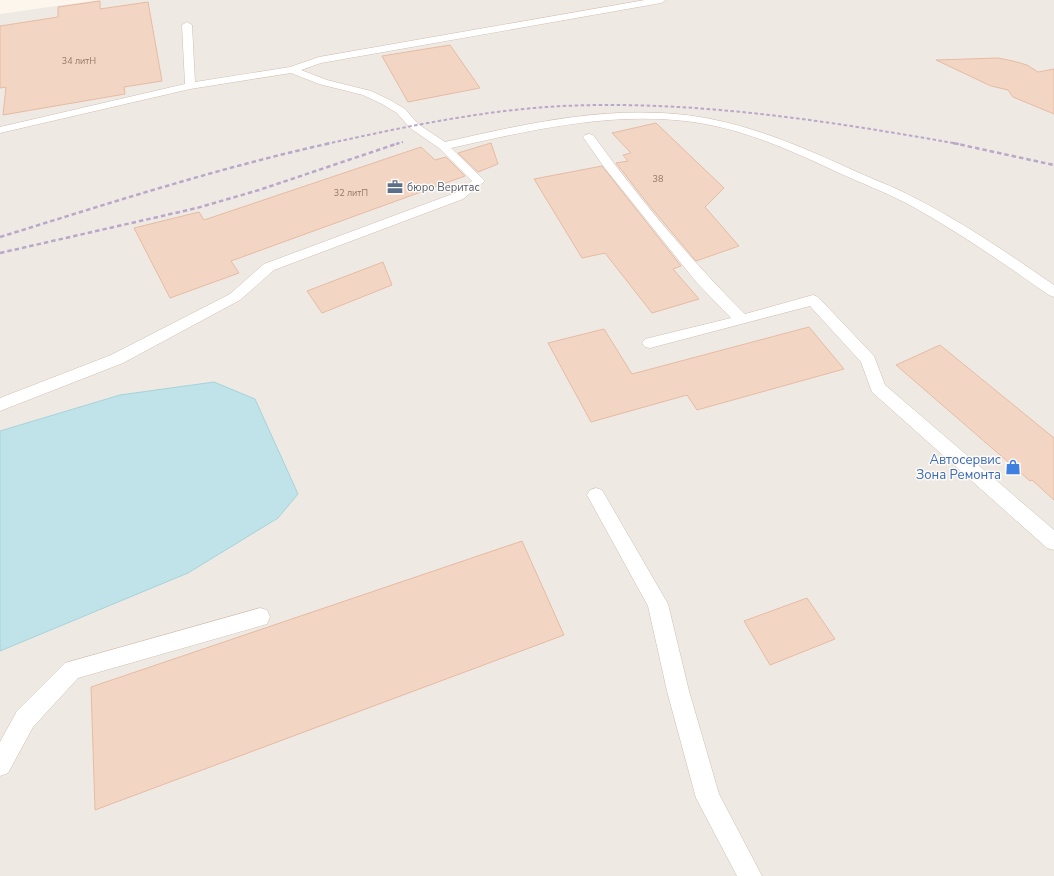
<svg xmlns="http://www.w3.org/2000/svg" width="1054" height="876" font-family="'Nunito Sans',sans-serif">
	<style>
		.industrial { fill: #efe9e4 }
		.water { fill: #bfe3e8; stroke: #a5d3da }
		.building { fill: #f3d5c3; stroke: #e6bba3 }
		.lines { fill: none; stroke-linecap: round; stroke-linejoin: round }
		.lane-casing { stroke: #d1beb0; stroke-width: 1 }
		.lane { fill: #fff; fill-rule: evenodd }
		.rail-far1 { stroke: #b9a8c9; stroke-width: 2; stroke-dasharray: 3.5 2.5; stroke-linecap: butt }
		.rail { stroke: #b9a8c9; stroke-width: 2.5; stroke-dasharray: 4.5 3; stroke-linecap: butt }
		.labels { text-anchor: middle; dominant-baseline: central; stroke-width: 3; stroke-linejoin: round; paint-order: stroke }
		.far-number-label { font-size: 9px; fill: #987a6a }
		.far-service-label { font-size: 11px; fill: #4e5e75; stroke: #fffaf3; text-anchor: start }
		.shop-label { font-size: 13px; fill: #366cbe; stroke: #fffaf3; text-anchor: end }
	</style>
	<rect width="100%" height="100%" fill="#fdf6ec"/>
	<!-- industrial -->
	<polygon class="industrial" points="98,0 1054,0 1054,876 0,876 0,14"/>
	<!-- water -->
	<polygon class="water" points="214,382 255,399 298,494 278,518 188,573 0,651 0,431 120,395"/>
	<!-- building -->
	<g class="building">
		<polygon points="100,1 100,9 148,2 162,81 124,87 125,94 3,115 6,87 0,88 0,26 58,17 58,7"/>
		<polygon points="450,45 480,88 408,102 382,56"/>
		<polygon points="998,58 1013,61 1027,65 1038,72 1054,69 1054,114 1013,97 1008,90 991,86 936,60"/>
		<polygon points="656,123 724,188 705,207 739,246 696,261 648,204 616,163 628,161 623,155 631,153 612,133"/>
		<polygon points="491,143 498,164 478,172 458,153"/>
		<polygon points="421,147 435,160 446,157 465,176 231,261 239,273 170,298 134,228 199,212 204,220"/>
		<polygon points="602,166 681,266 673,269 699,299 652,313 605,253 582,258 534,179"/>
		<polygon points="383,262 392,285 322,313 307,291"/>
		<polygon points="809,327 844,369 697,410 687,395 591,422 548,343 604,329 632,374"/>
		<polygon points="940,345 1054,438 1054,500 1032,480 1030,481 896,365"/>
		<polygon points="522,541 564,635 95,810 91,687"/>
		<polygon points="807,598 835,639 770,665 744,621"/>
	</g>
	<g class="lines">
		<defs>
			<g id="lane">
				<path d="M645,0H666L661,3L321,63L301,70L327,80L371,91L390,100L405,109L418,124L445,142C516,126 589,109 662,113C728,116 787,140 846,167C869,178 893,186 915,198C964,223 1009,254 1054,285V297L1049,295C1003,263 957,231 908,204C885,192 861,183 837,172C788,149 739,127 685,121C607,112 527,131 451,148L485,181L463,199L274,270L240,300L123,363L0,411V398L111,355L230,294L264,264L455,193L472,181L439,148L410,128L397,113L382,104L363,95L319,84L291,73L190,89L0,133V127L185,84L182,25L187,22L192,25L195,82L290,67L319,57Z"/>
				<path d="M589,134L593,135C638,197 690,260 745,314L813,295L818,297L874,356L885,385L1054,530V550L1047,548L872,392L861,362L810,306L650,348L645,347L642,343L645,339L731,318L697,283L604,167L583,137L585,135Z"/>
				<polygon points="596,488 602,490 668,604 689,691 719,794 762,876 737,876 696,798 667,691 648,606 587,495 590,490"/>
				<polygon points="260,608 267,610 270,617 267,624 78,678 33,727 8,773 0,776 0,742 17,711 65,663"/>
			</g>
		</defs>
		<!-- lane casing -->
		<use href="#lane" class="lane-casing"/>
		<!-- lane -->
		<use href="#lane" class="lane"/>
		<!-- rail-far1 -->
		<g class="rail-far1">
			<path d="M326,144C404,127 483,110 563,106C695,100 829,121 959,144"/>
			<polyline points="396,144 403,142"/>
		</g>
		<!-- rail -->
		<g class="rail">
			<polyline points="953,143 1054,165"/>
			<path d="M0,237C110,203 218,168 331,143"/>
			<polyline points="0,253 197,208 259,190 399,143"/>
		</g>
	</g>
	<!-- icons -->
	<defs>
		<symbol id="office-bare" viewBox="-9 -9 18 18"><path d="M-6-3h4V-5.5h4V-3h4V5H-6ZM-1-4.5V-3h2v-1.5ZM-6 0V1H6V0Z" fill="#5c6f8a" stroke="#fffaf3" stroke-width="2.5" paint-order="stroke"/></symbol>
		<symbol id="shop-bare" viewBox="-9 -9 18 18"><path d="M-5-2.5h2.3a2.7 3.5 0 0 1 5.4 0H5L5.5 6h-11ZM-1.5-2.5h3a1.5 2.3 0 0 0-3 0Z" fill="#3f7fe0" stroke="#fffaf3" stroke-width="2.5" paint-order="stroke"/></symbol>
	</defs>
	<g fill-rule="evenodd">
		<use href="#office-bare" x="384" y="176" width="22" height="22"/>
		<use href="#shop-bare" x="1002" y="456" width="22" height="22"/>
	</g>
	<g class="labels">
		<!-- far-number labels -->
		<g class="far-number-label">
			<text x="79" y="61">34 литН</text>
			<text x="658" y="179">38</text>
			<text x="351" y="193">32 литП</text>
		</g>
		<!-- far-service labels -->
		<g class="far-service-label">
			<text x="407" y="187">бюро Веритас</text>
		</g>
		<!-- shop labels -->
		<g class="shop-label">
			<text x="1001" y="460">Автосервис<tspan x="1001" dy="15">Зона Ремонта</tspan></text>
		</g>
	</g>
</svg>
